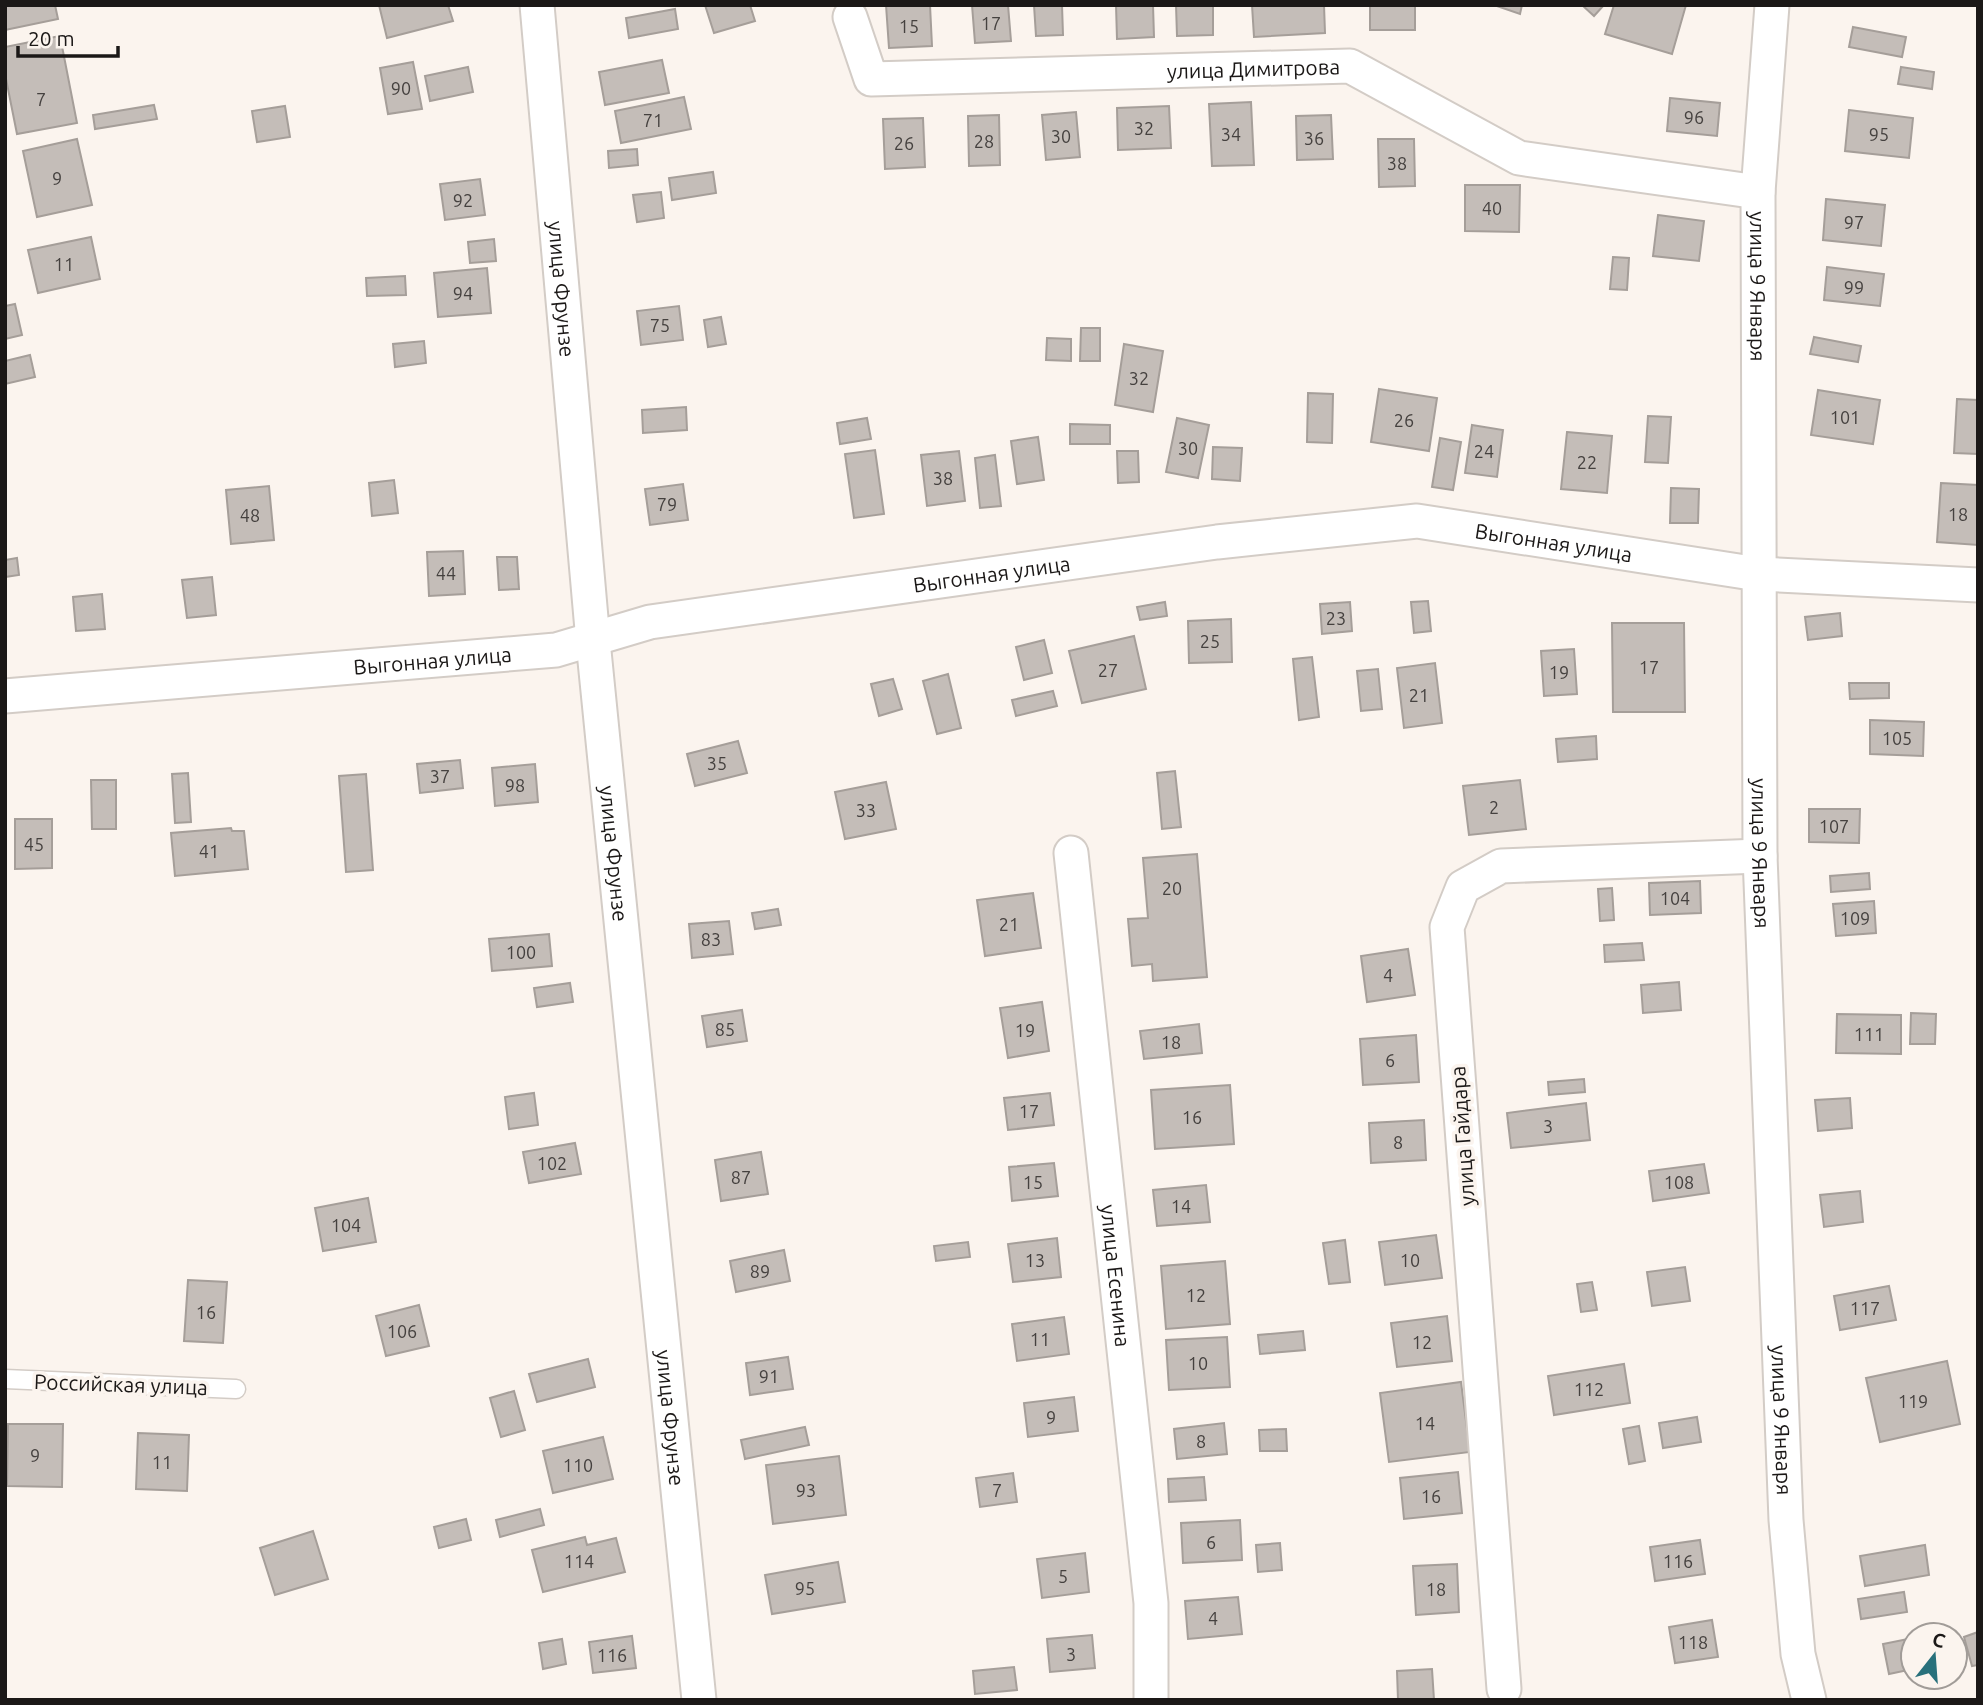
<svg xmlns="http://www.w3.org/2000/svg" width="1983" height="1705" font-family="Ubuntu,sans-serif">
	<style>
		.building { fill: #c4bdb8; stroke: #a59e99; stroke-width: 2 }
		.lines { fill: none; stroke-linecap: round; stroke-linejoin: round }
		.service-casing { stroke: #d3ccc6; stroke-width: 21 }
		.minor-casing { stroke: #d3ccc6; stroke-width: 37 }
		.service { stroke: #fff; stroke-width: 18 }
		.minor { stroke: #fff; stroke-width: 33 }
		.labels { text-anchor: middle; dominant-baseline: central; stroke-width: 7; stroke-linejoin: round; paint-order: stroke }
		.number-label { font-size: 18px; fill: #45413f }
		.street-label { font-size: 21px; fill: #1b1817; stroke: #fbf4ee }
	</style>
	<rect width="100%" height="100%" fill="#fbf4ee"/>
	<!-- building -->
	<g class="building">
		<polygon points="5,5 55,5 58,19 5,30"/>
		<polygon points="379,5 448,5 453,21 387,38"/>
		<polygon points="705,5 750,5 755,21 714,33"/>
		<polygon points="886,5 930,5 932,46 889,48"/>
		<polygon points="972,5 1008,5 1011,41 975,43"/>
		<polygon points="1034,5 1062,5 1063,35 1036,36"/>
		<polygon points="1116,5 1153,5 1154,37 1117,39"/>
		<polygon points="1176,5 1213,5 1213,35 1177,36"/>
		<polygon points="1252,5 1324,5 1325,33 1254,37"/>
		<rect x="1370" y="5" width="45" height="25"/>
		<polygon points="1494,5 1522,5 1520,14"/>
		<polygon points="1582,5 1604,5 1594,16"/>
		<polygon points="1614,5 1686,5 1672,54 1605,34"/>
		<polygon points="675,9 678,29 629,38 626,18"/>
		<polygon points="1853,27 1906,37 1902,57 1849,47"/>
		<polygon points="60,36 77,123 17,134 5,74 5,47"/>
		<polygon points="662,60 669,93 605,105 599,72"/>
		<polygon points="413,62 422,109 388,114 380,68"/>
		<polygon points="468,67 473,92 430,101 425,76"/>
		<polygon points="1901,67 1934,72 1932,89 1898,84"/>
		<polygon points="684,97 691,129 621,143 615,111"/>
		<polygon points="1670,98 1720,103 1717,136 1667,131"/>
		<polygon points="1251,102 1254,165 1212,166 1209,104"/>
		<polygon points="154,105 157,119 95,129 93,115"/>
		<polygon points="285,106 290,137 257,142 252,111"/>
		<polygon points="1169,106 1171,148 1118,150 1117,108"/>
		<polygon points="1849,110 1913,118 1909,158 1845,151"/>
		<polygon points="1076,112 1080,157 1046,160 1042,115"/>
		<polygon points="999,115 1000,165 969,166 968,116"/>
		<polygon points="1331,115 1333,159 1297,160 1296,116"/>
		<polygon points="923,118 925,167 885,169 883,119"/>
		<polygon points="77,139 92,205 37,217 23,151"/>
		<polygon points="1378,139 1414,139 1415,186 1379,187"/>
		<polygon points="637,149 638,165 609,168 608,151"/>
		<polygon points="713,172 716,193 672,200 669,178"/>
		<polygon points="480,179 485,215 445,220 440,184"/>
		<polygon points="1465,185 1520,185 1519,232 1465,231"/>
		<polygon points="661,192 664,218 637,222 633,195"/>
		<polygon points="1826,199 1885,205 1881,246 1823,240"/>
		<polygon points="1658,215 1704,221 1699,261 1653,256"/>
		<polygon points="91,237 100,279 38,293 28,250"/>
		<polygon points="494,239 496,261 470,263 468,242"/>
		<polygon points="1613,257 1629,258 1627,290 1610,289"/>
		<polygon points="1827,267 1884,274 1880,306 1824,300"/>
		<polygon points="487,268 491,313 438,317 434,273"/>
		<polygon points="405,276 406,295 367,296 366,278"/>
		<polygon points="15,304 22,335 5,339 5,306"/>
		<polygon points="679,306 683,340 641,345 637,311"/>
		<polygon points="721,317 726,344 708,347 704,320"/>
		<polygon points="1081,328 1100,328 1100,361 1080,361"/>
		<polygon points="1814,337 1861,346 1858,362 1810,354"/>
		<polygon points="1047,338 1071,339 1071,361 1046,360"/>
		<polygon points="424,341 426,363 395,367 393,344"/>
		<polygon points="1124,344 1163,351 1153,412 1115,405"/>
		<polygon points="30,355 35,377 5,384 5,361"/>
		<polygon points="1379,389 1437,398 1429,451 1371,442"/>
		<polygon points="1818,390 1880,400 1873,444 1811,435"/>
		<polygon points="1308,393 1333,394 1332,443 1307,442"/>
		<polygon points="1957,399 1978,400 1978,454 1954,453"/>
		<polygon points="686,407 687,430 643,433 642,410"/>
		<polygon points="1648,416 1671,417 1668,463 1645,462"/>
		<polygon points="867,418 871,439 840,444 837,423"/>
		<polygon points="1177,418 1209,425 1198,478 1166,472"/>
		<polygon points="1070,424 1110,425 1110,444 1070,444"/>
		<polygon points="1472,425 1503,430 1497,477 1465,473"/>
		<polygon points="1567,432 1612,436 1607,493 1561,489"/>
		<polygon points="1038,437 1044,480 1017,484 1011,441"/>
		<polygon points="1440,438 1461,442 1453,490 1432,487"/>
		<polygon points="1213,447 1242,448 1240,481 1212,479"/>
		<polygon points="875,450 884,514 854,518 845,454"/>
		<polygon points="959,451 965,501 927,506 921,455"/>
		<polygon points="1117,451 1138,451 1139,482 1118,483"/>
		<polygon points="995,455 1001,506 980,508 975,458"/>
		<polygon points="394,480 398,513 372,516 369,483"/>
		<polygon points="1941,483 1978,485 1978,545 1937,542"/>
		<polygon points="683,484 688,520 650,525 645,489"/>
		<polygon points="269,486 274,540 231,544 226,490"/>
		<polygon points="1671,488 1699,489 1698,523 1670,523"/>
		<polygon points="463,551 465,594 429,596 427,552"/>
		<polygon points="497,557 517,557 519,589 499,590"/>
		<polygon points="17,558 19,575 5,577 5,560"/>
		<polygon points="212,577 216,615 187,618 182,580"/>
		<polygon points="102,594 105,629 76,631 73,597"/>
		<polygon points="1428,601 1431,631 1414,633 1411,602"/>
		<polygon points="1165,602 1167,616 1140,620 1137,607"/>
		<polygon points="1350,602 1352,631 1322,634 1320,604"/>
		<polygon points="1840,613 1842,636 1808,640 1805,617"/>
		<polygon points="1231,619 1232,662 1189,663 1188,621"/>
		<polygon points="1612,623 1684,623 1685,712 1613,712"/>
		<polygon points="1134,636 1146,689 1082,703 1069,651"/>
		<polygon points="1044,640 1052,673 1024,680 1016,647"/>
		<polygon points="1574,649 1577,694 1544,696 1541,651"/>
		<polygon points="1312,657 1319,717 1299,720 1293,659"/>
		<polygon points="1435,663 1442,723 1404,728 1397,668"/>
		<polygon points="1378,669 1382,709 1361,711 1357,671"/>
		<polygon points="948,674 961,728 937,734 923,681"/>
		<polygon points="893,679 902,709 879,716 871,684"/>
		<polygon points="1849,683 1889,683 1889,698 1850,699"/>
		<polygon points="1053,691 1057,706 1016,716 1012,700"/>
		<polygon points="1870,720 1924,722 1923,756 1870,754"/>
		<polygon points="1596,736 1597,759 1558,762 1556,739"/>
		<polygon points="738,741 747,773 695,786 687,754"/>
		<polygon points="460,760 463,788 420,793 417,764"/>
		<polygon points="535,764 538,802 495,806 492,768"/>
		<polygon points="1175,771 1181,827 1162,829 1157,773"/>
		<polygon points="188,773 191,822 175,823 172,774"/>
		<polygon points="366,774 373,870 346,872 339,776"/>
		<polygon points="91,780 116,780 116,829 92,829"/>
		<polygon points="1520,780 1526,829 1469,835 1463,786"/>
		<polygon points="886,782 896,829 845,839 835,792"/>
		<polygon points="1809,809 1860,809 1859,843 1809,842"/>
		<polygon points="15,819 52,819 52,868 15,869"/>
		<polygon points="231,828 232,831 244,831 248,869 175,876 171,833"/>
		<polygon points="1197,854 1207,977 1153,981 1152,964 1132,966 1128,919 1148,918 1143,858"/>
		<polygon points="1869,873 1870,889 1831,892 1830,876"/>
		<polygon points="1700,881 1701,913 1650,915 1649,883"/>
		<polygon points="1612,888 1614,920 1600,921 1598,889"/>
		<polygon points="1033,893 1041,948 985,956 977,900"/>
		<polygon points="1874,901 1876,933 1836,936 1833,904"/>
		<polygon points="778,909 781,925 755,929 752,913"/>
		<polygon points="729,921 733,954 692,958 689,924"/>
		<polygon points="549,934 552,966 492,971 489,939"/>
		<polygon points="1642,943 1644,960 1605,962 1604,945"/>
		<polygon points="1408,949 1415,995 1367,1002 1361,956"/>
		<polygon points="1679,982 1681,1010 1643,1013 1641,985"/>
		<polygon points="570,983 573,1002 537,1007 534,988"/>
		<polygon points="1042,1002 1049,1051 1008,1058 1000,1008"/>
		<polygon points="742,1010 747,1041 707,1047 702,1016"/>
		<polygon points="1911,1013 1936,1014 1935,1044 1910,1044"/>
		<polygon points="1837,1014 1901,1015 1901,1054 1836,1053"/>
		<polygon points="1199,1024 1202,1053 1144,1059 1140,1031"/>
		<polygon points="1416,1035 1419,1082 1363,1085 1360,1039"/>
		<polygon points="1584,1079 1585,1092 1549,1095 1548,1082"/>
		<polygon points="1230,1085 1234,1144 1155,1149 1151,1090"/>
		<polygon points="534,1093 538,1125 509,1129 505,1097"/>
		<polygon points="1050,1093 1054,1125 1008,1130 1004,1098"/>
		<polygon points="1850,1098 1852,1128 1818,1131 1815,1100"/>
		<polygon points="1586,1103 1590,1140 1511,1148 1507,1113"/>
		<polygon points="1424,1120 1426,1160 1371,1163 1369,1123"/>
		<polygon points="575,1143 581,1174 529,1183 523,1152"/>
		<polygon points="761,1152 768,1194 721,1201 715,1160"/>
		<polygon points="1054,1163 1058,1196 1012,1201 1009,1167"/>
		<polygon points="1704,1164 1709,1193 1653,1201 1649,1171"/>
		<polygon points="1206,1185 1210,1222 1157,1226 1153,1190"/>
		<polygon points="1860,1191 1863,1222 1824,1227 1820,1195"/>
		<polygon points="368,1198 376,1242 323,1251 315,1208"/>
		<polygon points="1436,1235 1442,1278 1385,1285 1379,1242"/>
		<polygon points="1057,1238 1061,1277 1013,1282 1008,1244"/>
		<polygon points="1345,1240 1350,1282 1329,1284 1323,1243"/>
		<polygon points="968,1242 970,1257 936,1261 934,1246"/>
		<polygon points="784,1250 790,1281 736,1292 730,1261"/>
		<polygon points="1225,1261 1230,1324 1166,1329 1161,1266"/>
		<polygon points="1685,1267 1690,1301 1652,1306 1647,1272"/>
		<polygon points="188,1280 227,1282 223,1343 184,1341"/>
		<polygon points="1592,1282 1597,1310 1581,1312 1577,1284"/>
		<polygon points="1889,1286 1896,1320 1840,1330 1834,1296"/>
		<polygon points="419,1305 429,1346 386,1356 376,1316"/>
		<polygon points="1447,1316 1452,1361 1397,1367 1391,1323"/>
		<polygon points="1064,1317 1069,1354 1017,1361 1012,1324"/>
		<polygon points="1303,1331 1305,1350 1260,1354 1258,1335"/>
		<polygon points="1227,1337 1230,1387 1169,1390 1166,1340"/>
		<polygon points="788,1357 793,1389 750,1395 746,1363"/>
		<polygon points="588,1359 595,1387 537,1402 529,1374"/>
		<polygon points="1947,1361 1960,1424 1880,1442 1866,1378"/>
		<polygon points="1624,1364 1630,1403 1554,1415 1548,1376"/>
		<polygon points="1461,1382 1470,1452 1389,1462 1380,1393"/>
		<polygon points="514,1391 525,1430 501,1437 490,1398"/>
		<polygon points="1074,1397 1078,1431 1028,1437 1024,1403"/>
		<polygon points="1697,1417 1701,1442 1663,1448 1659,1423"/>
		<polygon points="1224,1423 1227,1454 1177,1459 1174,1429"/>
		<polygon points="8,1424 63,1424 62,1487 7,1486"/>
		<polygon points="1639,1426 1645,1461 1629,1464 1623,1429"/>
		<polygon points="805,1427 809,1445 745,1459 741,1440"/>
		<polygon points="1286,1429 1287,1451 1260,1451 1259,1430"/>
		<polygon points="138,1433 189,1435 187,1491 136,1489"/>
		<polygon points="603,1437 613,1479 553,1493 543,1451"/>
		<polygon points="839,1456 846,1515 773,1524 766,1465"/>
		<polygon points="1458,1472 1462,1513 1404,1519 1400,1478"/>
		<polygon points="1013,1473 1017,1502 980,1507 976,1478"/>
		<polygon points="1204,1477 1206,1500 1169,1502 1168,1479"/>
		<polygon points="540,1509 544,1525 500,1537 496,1520"/>
		<polygon points="466,1519 471,1540 439,1548 434,1527"/>
		<polygon points="1240,1520 1242,1560 1183,1563 1181,1523"/>
		<polygon points="313,1531 328,1579 275,1595 260,1548"/>
		<polygon points="585,1537 587,1545 616,1538 625,1572 543,1592 532,1550"/>
		<polygon points="1700,1540 1705,1574 1655,1581 1650,1547"/>
		<polygon points="1280,1543 1282,1570 1258,1572 1256,1545"/>
		<polygon points="1925,1545 1929,1575 1865,1586 1860,1556"/>
		<polygon points="1085,1553 1089,1592 1042,1598 1037,1559"/>
		<polygon points="838,1562 845,1602 772,1614 765,1575"/>
		<polygon points="1457,1564 1459,1612 1416,1615 1413,1566"/>
		<polygon points="1904,1592 1907,1612 1861,1619 1858,1599"/>
		<polygon points="1238,1597 1242,1634 1188,1639 1185,1601"/>
		<polygon points="1712,1620 1718,1657 1675,1663 1669,1627"/>
		<polygon points="1978,1632 1978,1665 1972,1666 1964,1637"/>
		<polygon points="1092,1635 1095,1668 1050,1672 1047,1639"/>
		<polygon points="632,1636 636,1668 593,1673 589,1642"/>
		<polygon points="1913,1638 1913,1669 1889,1674 1883,1644"/>
		<polygon points="562,1639 566,1664 543,1669 539,1643"/>
		<polygon points="1014,1667 1017,1690 975,1694 973,1671"/>
		<polygon points="1432,1669 1434,1700 1398,1700 1397,1671"/>
	</g>
	<g class="lines">
		<defs>
			<polyline id="service" points="5,1379 236,1389"/>
			<g id="minor">
				<path id="s1" d="M537,5L593,641L699,1700"/>
				<path id="s2" d="M1772,5L1758,192L1760,856L1786,1520L1798,1654L1809,1700"/>
				<path id="s3" d="M850,17L871,79L1350,66L1519,158L1758,192"/>
				<path id="s4" d="M5,696L556,650L650,622L1217,542L1417,521L1758,574L1978,585"/>
				<path id="s5" d="M1071,853L1151,1603V1700"/>
				<polyline points="1504,1689 1447,927 1463,887 1501,866 1760,856"/>
			</g>
		</defs>
		<!-- service casing -->
		<use href="#service" class="service-casing"/>
		<!-- minor casing -->
		<use href="#minor" class="minor-casing"/>
		<!-- service -->
		<use href="#service" class="service"/>
		<!-- minor -->
		<use href="#minor" class="minor"/>
	</g>
	<g class="labels">
		<!-- number labels -->
		<g class="number-label">
			<text x="991" y="23">17</text>
			<text x="909" y="26">15</text>
			<text x="401" y="88">90</text>
			<text x="41" y="99">7</text>
			<text x="1694" y="117">96</text>
			<text x="653" y="120">71</text>
			<text x="1144" y="128">32</text>
			<text x="1231" y="134">34</text>
			<text x="1879" y="134">95</text>
			<text x="1061" y="136">30</text>
			<text x="1314" y="138">36</text>
			<text x="984" y="141">28</text>
			<text x="904" y="143">26</text>
			<text x="1397" y="163">38</text>
			<text x="57" y="178">9</text>
			<text x="463" y="200">92</text>
			<text x="1492" y="208">40</text>
			<text x="1854" y="222">97</text>
			<text x="64" y="264">11</text>
			<text x="1854" y="287">99</text>
			<text x="463" y="293">94</text>
			<text x="660" y="325">75</text>
			<text x="1139" y="378">32</text>
			<text x="1845" y="417">101</text>
			<text x="1404" y="420">26</text>
			<text x="1188" y="448">30</text>
			<text x="1484" y="451">24</text>
			<text x="1587" y="462">22</text>
			<text x="943" y="478">38</text>
			<text x="667" y="504">79</text>
			<text x="1958" y="514">18</text>
			<text x="250" y="515">48</text>
			<text x="446" y="573">44</text>
			<text x="1336" y="618">23</text>
			<text x="1210" y="641">25</text>
			<text x="1649" y="667">17</text>
			<text x="1108" y="670">27</text>
			<text x="1559" y="672">19</text>
			<text x="1419" y="695">21</text>
			<text x="1897" y="738">105</text>
			<text x="717" y="763">35</text>
			<text x="440" y="776">37</text>
			<text x="515" y="785">98</text>
			<text x="1494" y="807">2</text>
			<text x="866" y="810">33</text>
			<text x="1834" y="826">107</text>
			<text x="34" y="844">45</text>
			<text x="209" y="851">41</text>
			<text x="1172" y="888">20</text>
			<text x="1675" y="898">104</text>
			<text x="1855" y="918">109</text>
			<text x="1009" y="924">21</text>
			<text x="711" y="939">83</text>
			<text x="521" y="952">100</text>
			<text x="1388" y="975">4</text>
			<text x="725" y="1029">85</text>
			<text x="1025" y="1030">19</text>
			<text x="1869" y="1034">111</text>
			<text x="1171" y="1042">18</text>
			<text x="1390" y="1060">6</text>
			<text x="1029" y="1111">17</text>
			<text x="1192" y="1117">16</text>
			<text x="1548" y="1126">3</text>
			<text x="1398" y="1142">8</text>
			<text x="552" y="1163">102</text>
			<text x="741" y="1177">87</text>
			<text x="1033" y="1182">15</text>
			<text x="1679" y="1182">108</text>
			<text x="1181" y="1206">14</text>
			<text x="346" y="1225">104</text>
			<text x="1035" y="1260">13</text>
			<text x="1410" y="1260">10</text>
			<text x="760" y="1271">89</text>
			<text x="1196" y="1295">12</text>
			<text x="1865" y="1308">117</text>
			<text x="206" y="1312">16</text>
			<text x="402" y="1331">106</text>
			<text x="1040" y="1339">11</text>
			<text x="1422" y="1342">12</text>
			<text x="1198" y="1363">10</text>
			<text x="769" y="1376">91</text>
			<text x="1589" y="1389">112</text>
			<text x="1913" y="1401">119</text>
			<text x="1051" y="1417">9</text>
			<text x="1425" y="1423">14</text>
			<text x="1201" y="1441">8</text>
			<text x="35" y="1455">9</text>
			<text x="162" y="1462">11</text>
			<text x="578" y="1465">110</text>
			<text x="806" y="1490">93</text>
			<text x="997" y="1490">7</text>
			<text x="1431" y="1496">16</text>
			<text x="1211" y="1542">6</text>
			<text x="579" y="1561">114</text>
			<text x="1678" y="1561">116</text>
			<text x="1063" y="1576">5</text>
			<text x="805" y="1588">95</text>
			<text x="1436" y="1589">18</text>
			<text x="1213" y="1618">4</text>
			<text x="1693" y="1642">118</text>
			<text x="1071" y="1654">3</text>
			<text x="612" y="1655">116</text>
		</g>
		<!-- street labels -->
		<g class="street-label">
			<text stroke="none"><textPath href="#s3" startOffset="448">улица Димитрова</textPath></text>
			<text stroke="none"><textPath href="#s2" startOffset="282">улица 9 Января</textPath></text>
			<text stroke="none"><textPath href="#s1" startOffset="285">улица Фрунзе</textPath></text>
			<text stroke="none"><textPath href="#s4" startOffset="1563">Выгонная улица</textPath></text>
			<text stroke="none"><textPath href="#s4" startOffset="996">Выгонная улица</textPath></text>
			<text stroke="none"><textPath href="#s4" startOffset="429">Выгонная улица</textPath></text>
			<text stroke="none"><textPath href="#s1" startOffset="852">улица Фрунзе</textPath></text>
			<text stroke="none"><textPath href="#s2" startOffset="849">улица 9 Января</textPath></text>
			<text transform="translate(1462 1136) rotate(-94)">улица Гайдара</text>
			<text stroke="none"><textPath href="#s5" startOffset="425">улица Есенина</textPath></text>
			<text transform="translate(121 1384) rotate(2)">Российская улица</text>
			<text stroke="none"><textPath href="#s1" startOffset="1419">улица Фрунзе</textPath></text>
			<text stroke="none"><textPath href="#s2" startOffset="1416">улица 9 Января</textPath></text>
		</g>
	</g>
	<!-- border -->
	<rect width="1983" height="1705" fill="none" stroke="#1b1817" stroke-width="14"/>
	<!-- north arrow -->
	<g transform="translate(1934 1656) rotate(17)"><circle r="33" fill="#fbf4ee" stroke="#a19c98" stroke-width="2"/>
	<path d="M0-5L12 26L0 18L-12 26Z" fill="#28707b"/>
	<text y="-10" font-size="19" font-weight="bold" text-anchor="middle" fill="#1b1817">С</text>
	</g>
	<!-- scale -->
	<path d="M18 46v10h100v-10" fill="none" stroke="#1b1817" stroke-width="3.5"/>
	<text x="28" y="46" font-size="21" fill="#1b1817" stroke="#fbf4ee" stroke-width="5" paint-order="stroke">20 m</text>
</svg>
